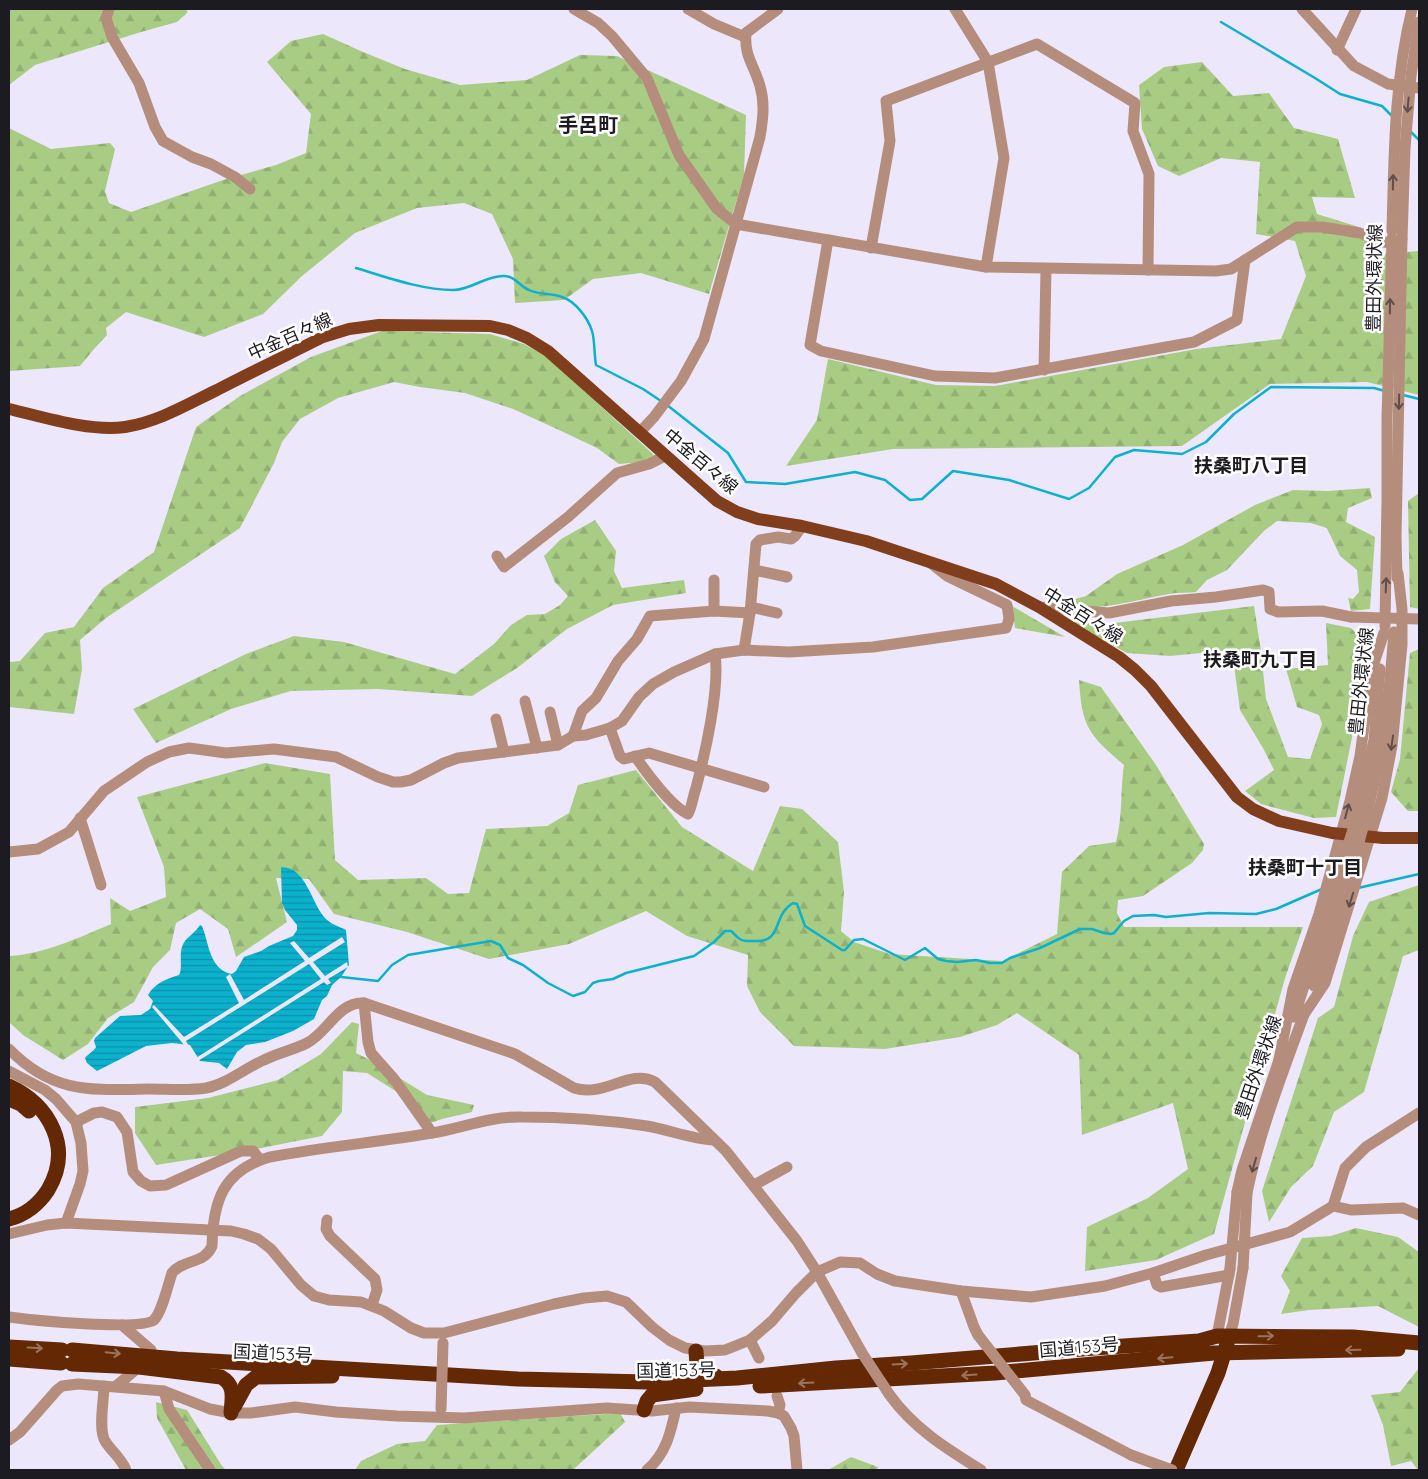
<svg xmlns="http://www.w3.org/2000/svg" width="1428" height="1479" font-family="Quicksand,'Noto Sans JP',sans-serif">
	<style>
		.forest { fill: url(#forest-firs) }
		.water { fill: url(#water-rules) }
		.pier { fill: #ede7fc; fill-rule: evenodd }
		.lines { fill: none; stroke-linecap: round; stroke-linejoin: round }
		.stream { stroke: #0bb1cd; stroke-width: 2.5 }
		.minor { stroke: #b58d7c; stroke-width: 11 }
		.major { stroke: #813e1c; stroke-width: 12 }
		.highway { stroke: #642804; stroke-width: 15 }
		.minor-bridge { stroke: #b58d7c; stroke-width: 11 }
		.oneway { stroke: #614e4a }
		.oneway2 { stroke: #9a735c }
		.labels { text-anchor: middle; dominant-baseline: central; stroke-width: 5; stroke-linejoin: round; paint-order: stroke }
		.street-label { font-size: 18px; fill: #1d1b22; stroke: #fff }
		.neighbourhood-label { font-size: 19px; font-weight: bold; fill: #1d1b22; stroke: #fff }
		.quarter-label { font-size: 20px; font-weight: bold; fill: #1d1b22; stroke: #fff }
	</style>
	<defs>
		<pattern id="forest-firs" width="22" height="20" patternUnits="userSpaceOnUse" patternTransform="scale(1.25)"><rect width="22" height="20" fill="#a9cc84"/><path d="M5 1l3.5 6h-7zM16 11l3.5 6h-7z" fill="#91af72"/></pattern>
		<pattern id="water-rules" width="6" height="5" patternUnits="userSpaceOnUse" patternTransform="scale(1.25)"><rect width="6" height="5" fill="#0bb1cd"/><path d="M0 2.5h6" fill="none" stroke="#0b8fa6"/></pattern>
	</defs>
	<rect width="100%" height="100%" fill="#ede7fc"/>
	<!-- forest -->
	<g class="forest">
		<polygon points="9,9 185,9 188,12 177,22 141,32 35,65 9,85"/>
		<polygon points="323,34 363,52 405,69 460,85 527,80 580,55 617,56 746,115 744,175 709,294 641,273 593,279 564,300 515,303 513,259 492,214 464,203 417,208 355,233 302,276 263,314 204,337 126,312 106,328 107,335 94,349 80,366 9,371 9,128 51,149 110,143 115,149 105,191 109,203 131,212 223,180 276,165 306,153 311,114 267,62 291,41"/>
		<polygon points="1202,62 1233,96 1269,93 1294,128 1338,139 1355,198 1312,197 1317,214 1359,227 1378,254 1419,251 1419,395 1367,382 1270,384 1182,446 893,449 786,466 817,420 828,359 936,385 995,386 1196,349 1281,339 1306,276 1295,241 1256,234 1260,162 1221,158 1179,176 1158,166 1142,129 1139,85 1164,67"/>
		<polygon points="382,331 490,334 524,344 546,356 654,455 642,462 619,464 597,448 559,430 513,409 465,393 420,387 394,382 338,398 300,419 282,442 274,463 240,528 106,618 80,640 82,669 74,714 9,707 9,662 20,661 45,633 74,627 103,588 154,552 196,427 240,396 311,357"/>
		<path d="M1370,488L1372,498L1348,508L1346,522L1375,537L1370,609L1351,611L1348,598L1353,599L1359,592L1357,570L1340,556L1327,528L1311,523L1277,521L1264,531L1227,570L1207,580L1196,592C1187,593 1178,592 1169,594C1143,598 1087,616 1064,602L1086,596L1117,574L1183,545L1255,505L1293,490L1328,491Z"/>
		<polygon points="1419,493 1419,609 1410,607 1408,501"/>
		<polygon points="595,520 616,551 614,571 622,588 684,580 686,593 613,605 567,629 517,668 472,696 378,689 291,691 231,709 156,743 133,709 246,654 294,636 344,642 455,674 494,644 511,625 527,615 545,614 560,605 568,596 555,582 544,556 561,539"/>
		<polygon points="1012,606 1065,637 1015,628"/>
		<polygon points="1254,606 1261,651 1266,699 1288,757 1310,759 1322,724 1319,715 1297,707 1286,669 1328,665 1326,623 1351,628 1365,643 1359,654 1359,703 1336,817 1314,818 1261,804 1245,791 1274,770 1263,748 1240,710 1232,650 1170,656 1127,653 1069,622 1106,624"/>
		<polygon points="1419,649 1419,811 1408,811 1391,792 1400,759 1410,653"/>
		<path d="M1079,680L1101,687L1156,765L1204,844L1203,850L1192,863L1143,896L1118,900L1117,913L1124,927H1303L1285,978L1214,1234L1156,1260L1085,1271L1087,1227L1148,1198L1188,1169L1173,1103L1082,1135L1079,1055L1017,1013L997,1025L960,1037L885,1049L794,1046L760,1012L747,986L748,955L687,936L646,911L569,944L489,959L407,932L334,914L309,879L276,878L287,922L236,957L228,929L200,909L176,923L170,950L153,967L134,1002L108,1018L88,1044L63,1060L23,1035L9,1022V956C44,954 78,938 111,924L110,898L130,911L166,897L164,867L137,797L265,763L330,774L335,860L358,880L426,878L448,894L469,893L486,829L547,826L569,813L578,785L636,770L682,827L753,871L780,806L802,809L838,842L844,892L841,931L854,942L890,954L1002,961L1057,934L1062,872L1089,846L1116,842C1123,817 1120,791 1124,765C1089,735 1082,728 1079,680Z"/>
		<polygon points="1419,885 1419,950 1403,956 1364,1092 1334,1112 1313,1166 1291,1187 1269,1222 1262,1191 1318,1018 1334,1007 1353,936 1369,902"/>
		<polygon points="352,1022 359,1024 356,1053 372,1061 427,1095 474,1105 472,1112 442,1119 422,1126 405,1097 367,1073 343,1071 342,1112 322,1136 252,1150 156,1165 135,1133 135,1107 208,1098 278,1080 321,1054"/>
		<polygon points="1356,1228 1398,1237 1419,1252 1419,1327 1378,1306 1309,1310 1281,1314 1290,1291 1281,1276 1302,1238 1331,1236"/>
		<polygon points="1419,1368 1419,1470 1418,1470 1411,1461 1391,1466 1383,1425 1371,1395 1400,1392"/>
		<polygon points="156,1402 187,1410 222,1466 226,1470 186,1470 157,1418"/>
		<polygon points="620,1413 625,1422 573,1470 355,1470 361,1461 397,1444 425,1441 437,1425"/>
		<polygon points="851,1457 878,1467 877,1470 828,1470"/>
	</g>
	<!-- water -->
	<path class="water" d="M281,867C307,867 311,904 326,919C331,924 340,927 346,930L349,965L341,977L332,985L327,996L322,1000L314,1019L293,1031L265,1042L246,1045L237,1052L227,1069L219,1063L200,1061L190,1045L172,1043L146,1046L97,1071L87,1063L85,1058C89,1053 93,1052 96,1047L94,1041L95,1038L120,1016L141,1015L150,1009L153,1001L148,995C155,983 166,979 179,975C183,968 179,956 182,947C185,937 195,934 200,925L202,926C209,942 209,970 232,974L236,971L244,957L261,951L269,946L293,936L297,930V925L285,910L282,903Z"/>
	<!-- pier -->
	<path class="pier" d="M342,937L345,942L313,962L325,976L347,962L348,967L328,979L331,983L327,985L324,982L198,1061L188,1047L185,1046L152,1007L154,1005L184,1037L239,1003L226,977L230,974L244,1000L305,961L290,943L294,941L309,958ZM309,964L321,979L196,1058L186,1041Z"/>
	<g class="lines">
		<!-- stream -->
		<g class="stream">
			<polyline points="1221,22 1315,78 1340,94 1382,106 1392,116"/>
			<polyline points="1411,132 1419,140"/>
			<path d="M356,268C386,277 422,290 453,290C471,290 485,276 503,276C516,276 519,286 529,290C539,295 552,293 562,297C575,301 588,318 592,331C595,341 594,354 596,365L643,389L661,401"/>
			<polyline points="1403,395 1419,399"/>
			<polyline points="667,405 728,453 746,482 785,484 855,472 885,480 910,500 922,499 953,471 1009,480 1069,499 1089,488 1115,457 1134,450 1182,454 1206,442 1234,414 1271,387 1374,388 1385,391"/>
			<polyline points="1358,888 1419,874"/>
			<path d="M341,977L378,981L392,965L408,955L491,941L500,945L508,958L523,965L548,983L573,996L585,992L593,983L599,981L613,979L626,973L694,956L714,942L725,931H731C734,933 736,937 740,939C744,942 750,941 755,941C783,943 772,915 793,903L797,904L805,926L842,950H845L854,940L863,939L905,960L925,948L938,959L946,961L957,962L976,960L990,963H1002L1010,958L1040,948L1080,929H1092L1104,933L1111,934L1114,933L1124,921L1133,916L1154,915L1166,917L1209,913L1256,914L1276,909L1322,889"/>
		</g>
		<!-- minor -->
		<g class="minor">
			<polyline points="109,9 106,18 112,37 139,83 155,127 163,141 192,157 211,164 235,177 250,189"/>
			<polyline points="574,9 598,23 612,36 647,78 679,155 717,209 736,224 986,267 1216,271 1231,269 1297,227 1322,227 1360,233 1383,242 1392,243"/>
			<polyline points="688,9 714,24 745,37 746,33"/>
			<polyline points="955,9 988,62 1004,158 986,267"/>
			<polyline points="1302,9 1354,66 1388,84 1419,88"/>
			<polyline points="1337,50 1356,9"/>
			<polyline points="828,240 810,345 821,351 935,376 995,378 1194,342 1237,320 1245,260"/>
			<polyline points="871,248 890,141 886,101 1037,44 1135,103 1133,131 1149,174 1148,270"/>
			<polyline points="1044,370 1046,269"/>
			<path d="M640,432L654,417L681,381L704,339L760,137C763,119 765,103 760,86C754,64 744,57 746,33L778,9"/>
			<polyline points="497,556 504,567 568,517 617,473 649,464 665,456"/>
			<polyline points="754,570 787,577"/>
			<polyline points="1397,578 1396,537 1402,239"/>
			<polyline points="751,607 777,613"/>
			<polyline points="1039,607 1109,613 1171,601 1216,597 1263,590 1269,592 1270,609 1278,612 1322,611 1351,617"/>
			<polyline points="714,611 714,580"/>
			<polyline points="1385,626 1387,499 1387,419 1392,238"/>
			<polyline points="744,650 750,613 756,544 760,540 778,537 791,539 795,536 802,526"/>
			<polyline points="525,701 537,748"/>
			<polyline points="550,712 558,745"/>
			<polyline points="496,719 504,752"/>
			<polyline points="610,728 620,756 624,759 649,753 764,787"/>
			<polyline points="573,736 582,711 596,698 618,661 637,639 650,616 714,611 750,613"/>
			<path d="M635,756C646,772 671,806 688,814C692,807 693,796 696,788C705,754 720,689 715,654"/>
			<polyline points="80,818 101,885"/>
			<polyline points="9,852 38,849 69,832 104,791 147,762 169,752 189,748 226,753 274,749 336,757 378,777 393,782 401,782 411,780 444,763 458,758 558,745 573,736 586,735 610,728 622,721 639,697 653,684 674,672 715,654 744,650 789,652 873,647 1006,628 1009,619 1007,605 947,576 932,564"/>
			<polyline points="364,1003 368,1042 371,1053 394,1079 432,1133"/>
			<polyline points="1303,1016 1325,983 1382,798 1392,746 1402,645 1402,609 1398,573"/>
			<polyline points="1294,1017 1305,983"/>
			<path d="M9,1049C53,1094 91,1090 149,1089C167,1089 188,1091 206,1088C227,1084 245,1068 264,1060C278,1053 293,1050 307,1043C327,1033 339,1001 364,1003L515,1054L574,1088C605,1098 629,1068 655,1082L726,1151L797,1241L817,1272L862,1353"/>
			<polyline points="1279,1060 1293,989 1319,914 1350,801 1360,756 1372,669 1384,633"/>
			<polyline points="9,1071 45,1090 56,1099 76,1122 81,1143 83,1171 80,1184 66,1223"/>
			<polyline points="76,1122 94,1113 102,1112 117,1117 127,1132 133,1172 141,1181 150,1186 166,1185 241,1151 253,1151 260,1160"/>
			<polyline points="754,1185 787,1167"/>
			<polyline points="1237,1192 1242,1170 1281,1054"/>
			<path d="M1247,1193C1260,1130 1284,1069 1306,1009"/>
			<polyline points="1333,1206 1351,1210 1403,1208 1419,1215"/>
			<polyline points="327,1220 326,1229 330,1236 375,1279 377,1290 372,1305"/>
			<polyline points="9,1234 47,1225 66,1223 231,1231 244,1234 258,1239 271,1249 301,1285 314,1296 329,1300 361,1302 384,1311 411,1328 424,1333 444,1333 554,1304 584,1298 607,1296 626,1302 652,1327 669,1340 685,1348 705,1351 725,1350 750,1340 772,1321 796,1293 817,1272 840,1262 860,1263 877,1274 895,1281 961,1291 1031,1297 1105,1286 1153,1273 1206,1255 1290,1232 1333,1206 1345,1168 1366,1147 1419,1113"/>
			<polyline points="1153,1273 1157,1285 1161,1287 1229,1275"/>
			<polyline points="961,1291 974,1327 978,1335"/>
			<path d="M9,1317C31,1320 140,1331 154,1320C162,1312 168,1285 172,1273C183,1259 205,1264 212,1246C213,1201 223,1170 270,1157C324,1147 379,1142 432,1133C462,1128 491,1116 522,1117C563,1117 606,1120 647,1126C670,1130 691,1139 714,1140"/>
			<polyline points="122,1325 151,1350 153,1358"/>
			<polyline points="1217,1336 1230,1269"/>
			<polyline points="1229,1336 1233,1324 1243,1268"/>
			<polyline points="750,1340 759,1358"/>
			<path d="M104,1386C104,1400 98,1429 105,1441C112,1452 121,1458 126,1470"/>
			<polyline points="116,1386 139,1367"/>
			<polyline points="164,1391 169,1409 210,1470"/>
			<path d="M889,1394C913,1428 947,1449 981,1470"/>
			<polyline points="1025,1395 1026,1400 1131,1455"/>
			<polyline points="777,1396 780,1405 778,1413"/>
			<polyline points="9,1440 20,1432 57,1390 62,1386 78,1384 164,1391 210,1409 231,1413 251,1413 295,1407 336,1412 397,1416 464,1418 607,1408 652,1411 689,1407 768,1411 778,1413 784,1416 791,1428 794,1436 797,1470"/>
			<path d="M647,1470C666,1454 671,1432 676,1408"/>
		</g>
		<!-- major -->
		<path class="major" d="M9,409C43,417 90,432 125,427C158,422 188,404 217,390C252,372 287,355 323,337L349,329L379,325L490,326L508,330L527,338L548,351L717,501L737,512L758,519L802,526L866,541L996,584L1039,607L1119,657L1135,670L1151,686L1237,797L1253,809L1279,821L1332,833L1383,838H1419"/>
		<!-- highway -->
		<g class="highway">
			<path d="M9,1086C50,1105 73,1148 48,1190C39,1204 25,1215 9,1219"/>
			<polyline points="9,1099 21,1104 29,1111"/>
			<polyline points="9,1347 62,1350"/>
			<polyline points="72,1350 177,1359 518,1379 647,1382 737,1378 836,1368 911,1363 1094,1348 1199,1341 1217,1336 1353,1337 1419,1343"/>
			<path d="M696,1351C697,1367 697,1375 716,1376"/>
			<polyline points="9,1359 61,1363"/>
			<path d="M72,1364L139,1367L221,1377C236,1385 232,1399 231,1413"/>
			<polyline points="760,1386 995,1373 1214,1353 1398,1349"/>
			<polyline points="234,1407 246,1385 256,1377 332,1376"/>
			<polyline points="644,1410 647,1401 652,1395 696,1389"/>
			<polyline points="1176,1470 1218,1373 1227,1344"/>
		</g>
		<!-- minor-bridge -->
		<g class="minor-bridge">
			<path d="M1392,231C1394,156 1394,82 1412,9"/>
			<polyline points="1402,239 1405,148 1411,76 1419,22"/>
			<polyline points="1351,617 1419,619"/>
			<polyline points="1305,983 1355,823 1374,740 1380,669"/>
			<path d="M1314,986C1335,919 1359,851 1374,783C1386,733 1390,683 1394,632"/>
			<polyline points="1230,1268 1237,1192"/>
			<polyline points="1243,1268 1247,1193"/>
			<polyline points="978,1335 1025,1395"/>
			<polyline points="862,1353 889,1394"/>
			<polyline points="441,1409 443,1343"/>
			<polyline points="1131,1455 1172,1470"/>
		</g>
	</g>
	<!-- one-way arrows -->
	<defs><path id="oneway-shaft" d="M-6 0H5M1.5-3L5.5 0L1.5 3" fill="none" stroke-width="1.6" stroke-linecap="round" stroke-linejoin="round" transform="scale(1.25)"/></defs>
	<g class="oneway">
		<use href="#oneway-shaft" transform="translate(1408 105) rotate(95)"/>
		<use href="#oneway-shaft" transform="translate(1393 182) rotate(-89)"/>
		<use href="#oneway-shaft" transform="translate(1390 306) rotate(-89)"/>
		<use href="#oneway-shaft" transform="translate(1399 402) rotate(91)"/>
		<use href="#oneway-shaft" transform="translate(1386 585) rotate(-88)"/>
		<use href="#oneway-shaft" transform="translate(1392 743) rotate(98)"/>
		<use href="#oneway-shaft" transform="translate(1347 811) rotate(-75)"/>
		<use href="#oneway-shaft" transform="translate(1351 900) rotate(107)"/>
		<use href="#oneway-shaft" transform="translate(1254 1165) rotate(106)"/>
	</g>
	<g class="oneway2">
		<use href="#oneway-shaft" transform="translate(1266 1336) rotate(-1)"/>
		<use href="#oneway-shaft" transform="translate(35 1348) rotate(3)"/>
		<use href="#oneway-shaft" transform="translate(1353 1350) rotate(179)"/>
		<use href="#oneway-shaft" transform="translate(113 1353) rotate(6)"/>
		<use href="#oneway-shaft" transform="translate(1165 1358) rotate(175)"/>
		<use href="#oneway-shaft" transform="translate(900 1364) rotate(-3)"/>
		<use href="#oneway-shaft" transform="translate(969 1375) rotate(176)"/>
		<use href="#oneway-shaft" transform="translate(806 1383) rotate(177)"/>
	</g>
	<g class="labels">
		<!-- street labels -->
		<g class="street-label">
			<text transform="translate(1374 278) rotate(-89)">豊田外環状線</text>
			<text transform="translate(290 336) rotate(-24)">中金百々線</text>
			<text transform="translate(701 461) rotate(40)">中金百々線</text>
			<text transform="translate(1083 615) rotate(32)">中金百々線</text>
			<text transform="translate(1361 681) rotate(-84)">豊田外環状線</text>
			<text transform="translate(1258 1067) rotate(-71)">豊田外環状線</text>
			<text transform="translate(1079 1347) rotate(-5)">国道153号</text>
			<text transform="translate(273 1353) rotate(3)">国道153号</text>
			<text transform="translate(676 1370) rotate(-1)">国道153号</text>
		</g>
		<!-- neighbourhood labels -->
		<g class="neighbourhood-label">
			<text x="1251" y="465">扶桑町八丁目</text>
			<text x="1260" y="659">扶桑町九丁目</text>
			<text x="1305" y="867">扶桑町十丁目</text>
		</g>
		<!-- quarter labels -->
		<g class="quarter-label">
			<text x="588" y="124">手呂町</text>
		</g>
	</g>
	<!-- border -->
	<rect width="1428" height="1479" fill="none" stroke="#1d1b22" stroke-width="20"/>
</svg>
